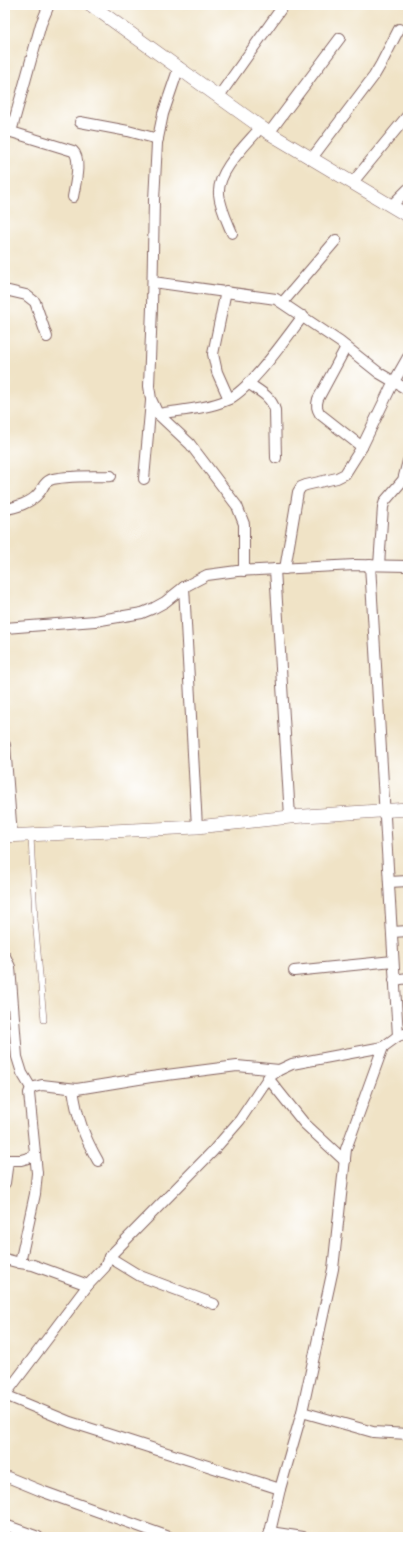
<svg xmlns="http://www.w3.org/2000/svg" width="413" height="1542" font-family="Sriracha,sans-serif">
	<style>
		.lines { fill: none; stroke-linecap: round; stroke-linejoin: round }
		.service-casing { stroke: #846461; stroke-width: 6 }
		.minor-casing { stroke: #846461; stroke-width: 12 }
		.tertiary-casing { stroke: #846461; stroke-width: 14 }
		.service { stroke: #fff; stroke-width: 5 }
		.minor { stroke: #fff; stroke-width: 10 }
		.tertiary { stroke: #fff; stroke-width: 13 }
	</style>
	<rect width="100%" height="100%" fill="#fff"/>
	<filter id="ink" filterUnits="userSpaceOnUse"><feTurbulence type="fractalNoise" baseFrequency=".025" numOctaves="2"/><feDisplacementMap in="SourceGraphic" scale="8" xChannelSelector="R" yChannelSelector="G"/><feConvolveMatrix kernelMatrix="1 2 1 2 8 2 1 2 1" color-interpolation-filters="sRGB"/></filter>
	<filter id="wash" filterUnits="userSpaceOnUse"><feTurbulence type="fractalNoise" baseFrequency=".012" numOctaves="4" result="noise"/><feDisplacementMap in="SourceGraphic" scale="16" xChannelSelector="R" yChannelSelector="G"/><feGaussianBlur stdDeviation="0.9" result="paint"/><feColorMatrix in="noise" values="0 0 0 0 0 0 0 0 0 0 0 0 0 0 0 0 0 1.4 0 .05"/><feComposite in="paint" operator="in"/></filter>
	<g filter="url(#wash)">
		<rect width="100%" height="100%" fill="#f0e3c6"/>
	</g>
	<g filter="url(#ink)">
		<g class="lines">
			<defs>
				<polyline id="service" points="31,836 35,919 44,1020"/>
				<g id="minor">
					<polyline points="179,67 163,114 157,143 154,200 152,307 149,386 151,399 158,414 190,444 237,506 244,524 244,571"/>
					<polyline points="219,96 283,6"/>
					<polyline points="80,122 128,131 158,139"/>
					<path d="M5,130L73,151C82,159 75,185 73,197"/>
					<polyline points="11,132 41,24 49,5"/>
					<polyline points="269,133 340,38"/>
					<polyline points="312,158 374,76 381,64 399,29"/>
					<polyline points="353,182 408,115"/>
					<polyline points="392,205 408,189"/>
					<path d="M232,233C227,221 220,207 219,194C217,171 247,144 261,127"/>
					<polyline points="153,282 276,299 340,342 379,373 408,390"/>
					<polyline points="5,290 26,295 35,302 47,337"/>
					<polyline points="226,291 213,354 217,372 229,399"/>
					<polyline points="283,302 336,240"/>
					<path d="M346,347L318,399C316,406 317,409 320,414L362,447"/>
					<path d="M248,383C259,391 271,396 275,410L276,458"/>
					<path d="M158,414C181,410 206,409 227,400C251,389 286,338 303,316"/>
					<polyline points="144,479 151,401"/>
					<path d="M5,509C15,508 32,502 38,494C43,489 43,483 50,480C64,475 96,477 111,476"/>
					<polyline points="370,565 398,1036"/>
					<polyline points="379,565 383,507 385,501 403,480 408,461"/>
					<polyline points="275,569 290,817"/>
					<polyline points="285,569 298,492 301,487 306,485 337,478 345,474 362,447 391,387 408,357"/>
					<polyline points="184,587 197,827"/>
					<polyline points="5,628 95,621 142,613 154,608 165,602 184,587 207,575 237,571 355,565 408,566"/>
					<polyline points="5,745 12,836"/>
					<polyline points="389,882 408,881"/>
					<polyline points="392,932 408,931"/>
					<polyline points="5,956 10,967 17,1057 22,1073 31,1088"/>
					<polyline points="294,971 393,961"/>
					<polyline points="394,980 408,978"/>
					<polyline points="268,1078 304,1123 345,1161"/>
					<path d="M73,1089C77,1117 84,1137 98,1161"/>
					<polyline points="5,1160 21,1160 35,1156"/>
					<polyline points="5,1183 8,1161"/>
					<polyline points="109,1257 140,1276 214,1304"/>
					<polyline points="5,1259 20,1263"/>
					<polyline points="88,1285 33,1265 20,1263 35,1194 37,1173 29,1093 31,1088 42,1085 77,1089 151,1077 237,1066 279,1070"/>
					<polyline points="5,1395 88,1285 105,1267 109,1257 213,1151 240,1120 268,1078 279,1070 292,1064 383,1047 398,1036 408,1033"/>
					<polyline points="5,1395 70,1422 280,1489"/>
					<polyline points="302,1412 373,1432 408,1434"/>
					<polyline points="5,1476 44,1492 169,1537"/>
					<polyline points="5,1525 38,1537"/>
					<polyline points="270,1532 280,1489 302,1412 333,1269 346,1149 383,1047"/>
					<polyline points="268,1537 270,1532 303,1537"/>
				</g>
				<g id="tertiary">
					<polyline points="91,5 269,133 408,216"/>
					<polyline points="5,836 197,827 290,817 408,809"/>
				</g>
			</defs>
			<!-- service casing -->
			<use href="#service" class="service-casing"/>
			<!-- minor casing -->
			<use href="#minor" class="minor-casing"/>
			<!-- tertiary casing -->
			<use href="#tertiary" class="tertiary-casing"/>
			<!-- service -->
			<use href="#service" class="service"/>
			<!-- minor -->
			<use href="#minor" class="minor"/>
			<!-- tertiary -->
			<use href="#tertiary" class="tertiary"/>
		</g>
	</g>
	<!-- margin -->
	<rect width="413" height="1542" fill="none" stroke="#fff" stroke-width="20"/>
</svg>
